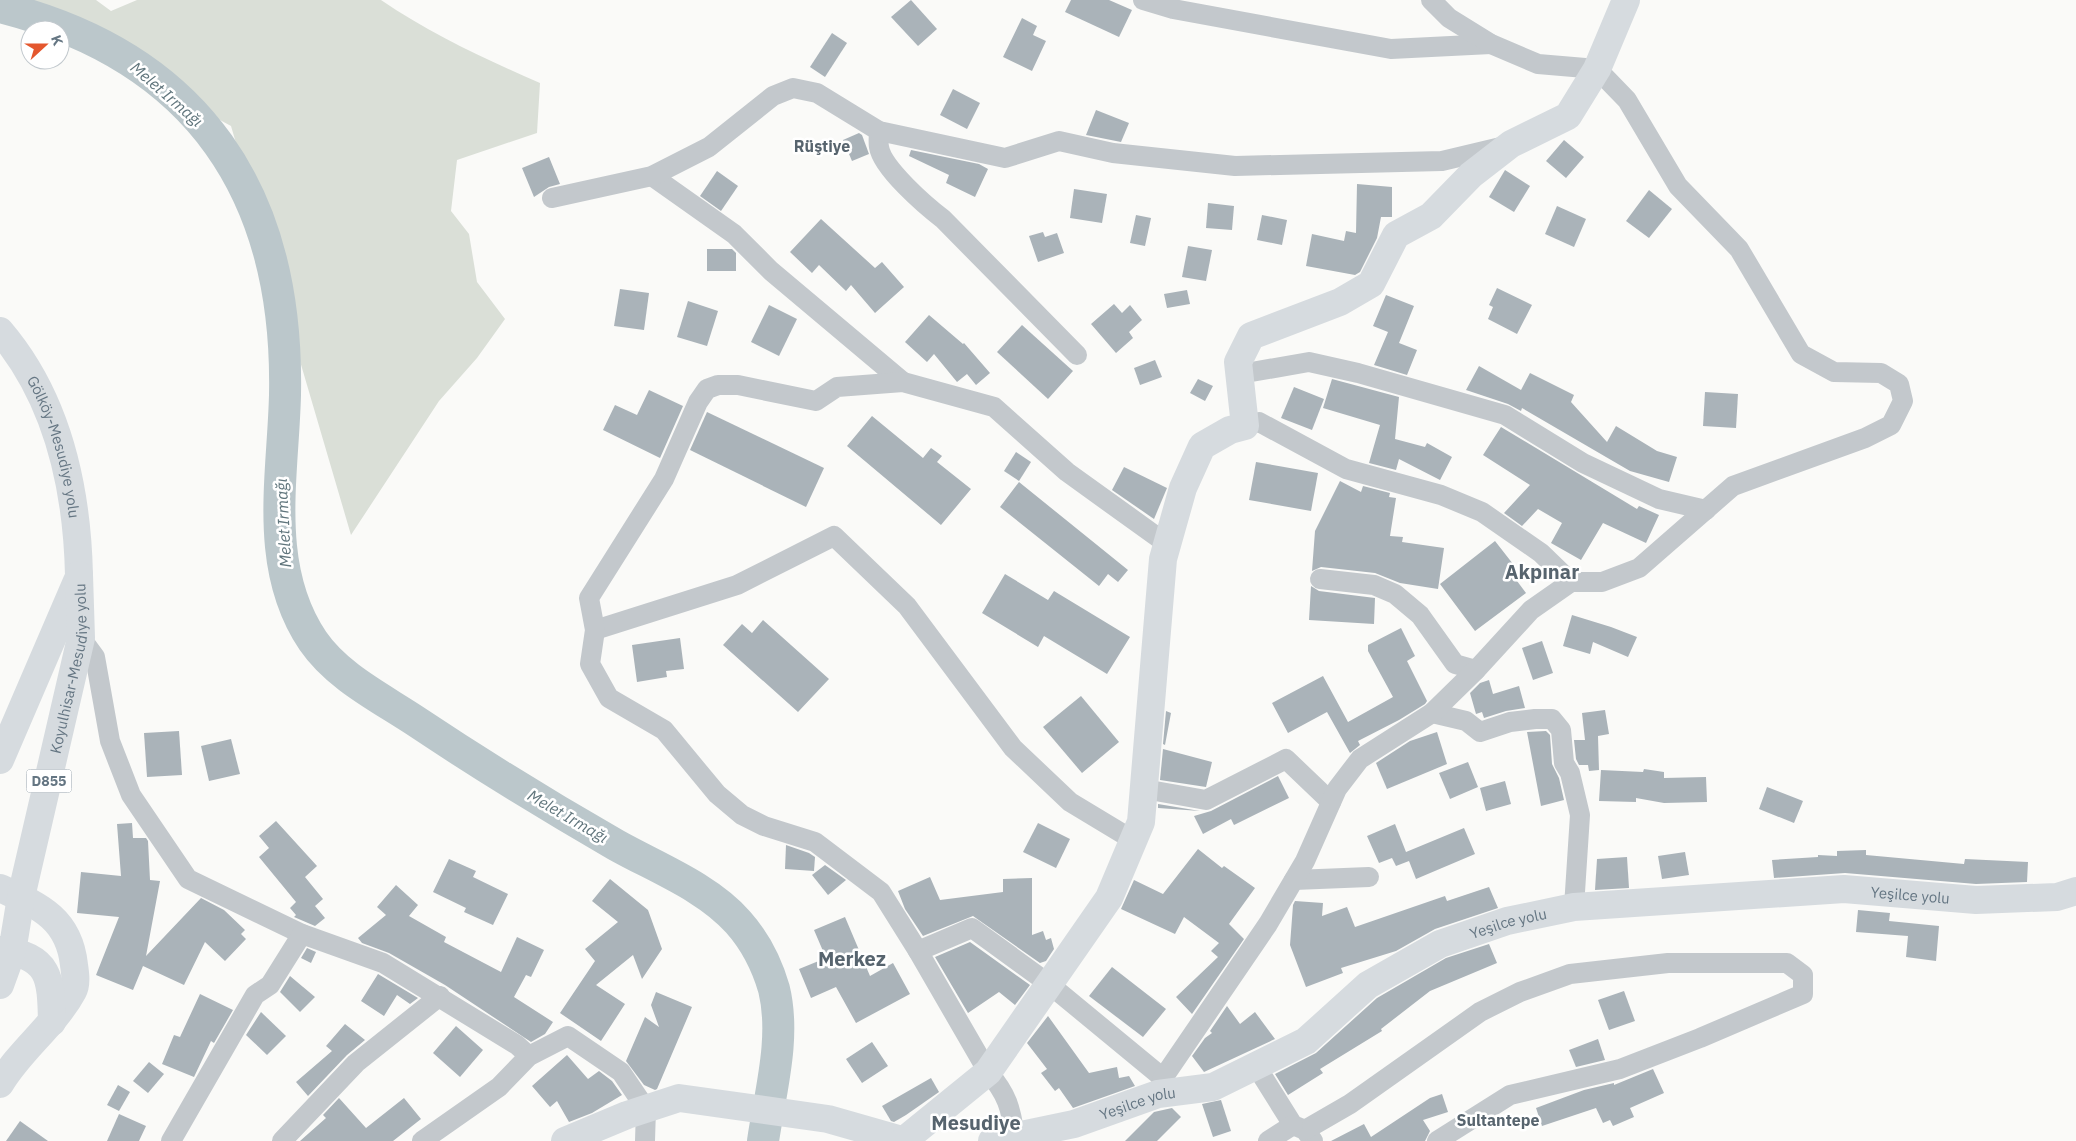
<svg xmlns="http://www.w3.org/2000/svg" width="2076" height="1141" font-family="'IBM Plex Sans',sans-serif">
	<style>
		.green { fill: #dadfd7 }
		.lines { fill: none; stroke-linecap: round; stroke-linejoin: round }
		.river { stroke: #bbc7cb; stroke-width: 32 }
		.building { fill: #aab3b9 }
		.street { stroke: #c3c8cc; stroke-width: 20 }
		.secondary { stroke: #d6dbdf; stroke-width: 28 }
		.primary { stroke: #d6dbdf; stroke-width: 28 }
		.highway { stroke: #d6dbdf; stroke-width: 28 }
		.labels { text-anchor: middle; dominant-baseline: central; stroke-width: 5; stroke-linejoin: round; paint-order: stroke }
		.shield { fill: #fff; stroke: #939fa8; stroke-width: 1 }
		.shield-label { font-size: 14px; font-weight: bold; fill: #657683 }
		.street-label { font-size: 15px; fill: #657683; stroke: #fff }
		.water-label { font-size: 16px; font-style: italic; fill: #60757c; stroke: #fff }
		.neighbourhood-label { font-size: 16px; font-weight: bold; fill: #57646e; stroke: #fff }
		.district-label { font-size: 20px; font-weight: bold; fill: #57646e; stroke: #fff }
	</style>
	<rect width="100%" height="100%" fill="#fafaf8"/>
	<!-- green -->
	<path class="green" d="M0,0H96L111,11L137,0H381C431,34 485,59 540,83L537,133L457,160L451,211L469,234L477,282L505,319L477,358L439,401L351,535L231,126L60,33V30H55Z"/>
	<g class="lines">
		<!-- river -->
		<path class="river" d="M0,7C199,57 289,194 285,395C283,477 263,567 313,641C337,676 379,697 414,720C480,764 548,806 616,845C657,868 707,887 738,922C755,941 767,965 774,989C786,1038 770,1093 763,1141"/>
	</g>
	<!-- building -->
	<g class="building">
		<polygon points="911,0 937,29 918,46 891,17"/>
		<polygon points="1071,0 1109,0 1132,10 1119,37 1065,12"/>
		<polygon points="1022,18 1037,26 1033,35 1046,41 1032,71 1003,57"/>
		<polygon points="832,33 847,43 825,77 810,67"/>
		<polygon points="953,89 980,103 967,129 940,115"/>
		<polygon points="1096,110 1129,123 1121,142 1086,135"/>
		<polygon points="859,133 862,135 869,154 852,161 843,140"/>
		<polygon points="1564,140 1584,157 1566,178 1546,161"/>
		<polygon points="911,150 979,164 988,169 975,197 946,183 949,175 909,156"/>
		<polygon points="549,157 560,184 549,187 534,197 522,168"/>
		<polygon points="1505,170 1530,186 1514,212 1489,197"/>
		<polygon points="717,171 738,186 721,211 700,196"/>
		<polygon points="1357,184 1392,187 1392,217 1381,217 1377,238 1360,272 1355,275 1306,266 1312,234 1344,241 1346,231 1356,233"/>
		<polygon points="1074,189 1107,194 1102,223 1070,218"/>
		<polygon points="1649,190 1672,209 1649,238 1626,221"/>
		<polygon points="1208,203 1234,206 1232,230 1206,228"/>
		<polygon points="1557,206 1586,219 1574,247 1545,234"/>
		<polygon points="1136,215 1151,218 1145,246 1130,243"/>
		<polygon points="1262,215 1287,220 1282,245 1257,240"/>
		<polygon points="821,219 875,268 882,262 904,287 875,313 851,285 846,291 819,265 812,273 790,252"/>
		<polygon points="1043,232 1045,237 1057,233 1064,253 1038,262 1029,236"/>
		<polygon points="1188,246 1212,250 1206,281 1182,277"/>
		<polygon points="707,249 732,249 736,253 736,271 707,271"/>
		<polygon points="1497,288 1532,305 1517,334 1488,319 1493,307 1489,305"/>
		<polygon points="620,289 649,293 644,330 614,326"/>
		<polygon points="1187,290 1190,304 1167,308 1164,294"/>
		<polygon points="1386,295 1414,306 1399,343 1417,350 1407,375 1374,365 1388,332 1373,326"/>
		<polygon points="688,301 718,311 707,346 677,337"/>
		<polygon points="1114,304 1122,313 1130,305 1142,320 1129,332 1133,338 1116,353 1091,324"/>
		<polygon points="769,305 797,319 779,356 751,342"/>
		<polygon points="929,315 963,344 964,343 990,373 976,385 967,374 957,382 934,354 927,362 905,342"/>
		<polygon points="1022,325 1073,371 1048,399 997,352"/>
		<polygon points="1155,360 1162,377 1140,385 1134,368"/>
		<polygon points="1479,366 1521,390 1530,373 1574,395 1571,402 1607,442 1616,426 1657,451 1677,457 1669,482 1630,471 1522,408 1521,411 1508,404 1466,390"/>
		<polygon points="1198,379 1213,386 1205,401 1190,393"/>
		<polygon points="1332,379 1399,397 1395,439 1425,447 1427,443 1452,457 1440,480 1399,459 1396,470 1369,463 1380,425 1323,408"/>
		<polygon points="1294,387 1324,399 1312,430 1281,418"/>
		<polygon points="649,390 683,406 660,458 603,430 615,405 637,415"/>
		<polygon points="1705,392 1738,394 1736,428 1703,426"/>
		<polygon points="707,412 824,468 806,507 690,450"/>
		<polygon points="872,416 923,458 931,448 942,456 937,462 971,489 941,525 847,446"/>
		<polygon points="1501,427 1637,509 1639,506 1659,515 1646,543 1603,523 1581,560 1551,543 1562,523 1538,509 1522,526 1504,513 1530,485 1483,455"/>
		<polygon points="1016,452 1031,462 1019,481 1004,471"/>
		<polygon points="1256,462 1318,473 1311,511 1249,500"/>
		<polygon points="1124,467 1167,488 1154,519 1112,490"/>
		<polygon points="1340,481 1361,492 1363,486 1390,493 1389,497 1396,498 1390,536 1403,537 1402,542 1444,548 1438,589 1400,583 1375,573 1321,567 1312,571 1315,531"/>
		<polygon points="1019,482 1128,570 1118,582 1108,574 1099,586 1000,507"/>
		<polygon points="1495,541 1513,564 1508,569 1526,593 1475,631 1440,584"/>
		<polygon points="1005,574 1048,600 1054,591 1130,637 1107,674 1044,636 1038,647 982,613"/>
		<polygon points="1311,586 1319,591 1375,598 1374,624 1309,620"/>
		<polygon points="1572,615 1611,627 1637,637 1628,657 1593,642 1590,654 1563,646"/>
		<polygon points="763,620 829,679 798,712 723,645 742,624 752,633"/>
		<polygon points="1401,628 1415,656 1407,661 1427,701 1425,704 1399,720 1358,741 1360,745 1350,753 1327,712 1288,733 1272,703 1323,676 1348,722 1393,697 1368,651 1368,645"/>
		<polygon points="680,638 684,669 666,671 667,677 637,682 632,645"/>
		<polygon points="1542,641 1553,673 1533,680 1522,648"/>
		<polygon points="1489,680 1493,694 1519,686 1525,708 1506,711 1484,718 1482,712 1476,714 1470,693 1480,683"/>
		<polygon points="1081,696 1119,742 1082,773 1043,727"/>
		<polygon points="1605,710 1609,734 1598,736 1599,770 1589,771 1588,765 1579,765 1576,759 1574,740 1585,740 1582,713"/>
		<polygon points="1166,711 1171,713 1165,745 1163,744"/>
		<polygon points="179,731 182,775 147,777 144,733"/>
		<polygon points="1546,731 1550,735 1552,764 1559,778 1564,800 1541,806 1527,732"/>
		<polygon points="1437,732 1447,764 1387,789 1376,763 1410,741"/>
		<polygon points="231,739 240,774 209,781 201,746"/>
		<polygon points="1163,749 1212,762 1206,787 1160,780"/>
		<polygon points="1468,762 1478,787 1450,799 1439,773"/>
		<polygon points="1644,769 1664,772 1664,778 1706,777 1707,802 1664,803 1636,798 1636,802 1599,801 1601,770 1643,772"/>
		<polygon points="1278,776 1289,798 1234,825 1231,819 1203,834 1194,816 1211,811"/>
		<polygon points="1505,781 1511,804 1486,811 1480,788"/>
		<polygon points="1767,787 1803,801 1794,823 1759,809"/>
		<polygon points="1158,804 1200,811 1158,808"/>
		<polygon points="276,821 317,866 305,877 323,899 315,906 325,918 315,926 294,917 296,915 290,908 296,902 259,857 269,848 259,836"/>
		<polygon points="132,823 133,838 146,838 148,841 150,880 160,881 146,956 201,898 224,910 245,930 241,934 246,939 225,961 205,942 184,985 143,966 133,990 96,975 119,917 77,913 81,872 121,876 117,824"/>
		<polygon points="1038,823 1070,839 1056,868 1023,852"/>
		<polygon points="1395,824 1406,852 1464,828 1475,854 1416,879 1409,861 1396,866 1392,858 1379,863 1367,836"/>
		<polygon points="786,845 809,853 815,857 814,871 785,869"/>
		<polygon points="1198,849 1222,868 1224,866 1255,888 1229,924 1244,939 1192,1014 1176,997 1218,957 1211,951 1219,943 1184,917 1175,934 1121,909 1134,880 1163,894"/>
		<polygon points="1866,850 1866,855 1964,864 1965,859 2028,862 2027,882 1976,884 1845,873 1774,878 1772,860 1818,857 1818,855 1837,856 1837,851"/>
		<polygon points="1685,852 1689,875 1662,879 1658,856"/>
		<polygon points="1627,857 1629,888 1595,890 1597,859"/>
		<polygon points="449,859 476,871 473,877 508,894 493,925 464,912 466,908 433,892"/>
		<polygon points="825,865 846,880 828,895 812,875"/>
		<polygon points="930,877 940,900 1003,892 1003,879 1032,878 1032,935 1043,931 1046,940 1051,938 1054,949 1046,961 1040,963 973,916 923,936 905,909 898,891"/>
		<polygon points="610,879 648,910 662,949 642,979 633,955 596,985 625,1004 601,1041 560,1013 595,961 585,949 618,922 592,901"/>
		<polygon points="396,885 418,905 409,916 446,937 444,942 501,972 517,937 544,950 531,977 526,975 514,997 553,1022 545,1034 531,1042 445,985 389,953 362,943 358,938 386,915 377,907"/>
		<polygon points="1489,887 1498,908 1435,929 1396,951 1341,968 1343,973 1306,987 1290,945 1293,905 1295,901 1323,903 1322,916 1347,907 1355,927 1445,896 1447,901"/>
		<polygon points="1858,910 1890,913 1889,921 1939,926 1936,961 1906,957 1908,936 1856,932"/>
		<polygon points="845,917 870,976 893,963 910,994 856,1023 836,987 811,998 799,969 826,958 814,930"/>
		<polygon points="970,942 1030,985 1015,1005 999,992 968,1013 935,957"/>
		<polygon points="1489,944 1497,963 1430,991 1381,1029 1382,1031 1320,1069 1323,1073 1288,1095 1275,1074 1316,1053 1377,998 1446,958"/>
		<polygon points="307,948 316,952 311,963 301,958"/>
		<polygon points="1112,967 1166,1009 1143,1037 1089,996"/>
		<polygon points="378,974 418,998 410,1004 397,995 384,1016 361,1001"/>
		<polygon points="290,976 315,997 300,1012 280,992"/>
		<polygon points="1624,991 1635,1021 1609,1030 1598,1000"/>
		<polygon points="656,992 692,1007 657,1089 655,1090 644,1085 626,1061 645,1017 659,1027 651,1005"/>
		<polygon points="200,994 233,1010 214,1043 211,1041 194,1077 162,1064 174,1035 180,1037"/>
		<polygon points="1227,1006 1240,1024 1255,1012 1275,1039 1204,1072 1192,1056 1205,1038 1212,1033 1210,1031"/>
		<polygon points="261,1012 286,1036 267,1055 246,1035"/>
		<polygon points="1048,1016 1089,1073 1117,1067 1119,1078 1129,1076 1135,1086 1073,1108 1059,1088 1055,1091 1041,1073 1047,1069 1027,1043"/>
		<polygon points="345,1024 365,1040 347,1055 308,1096 296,1082 332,1051 326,1046"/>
		<polygon points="456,1026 483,1050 460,1077 433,1053"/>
		<polygon points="1598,1039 1605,1060 1576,1067 1569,1050"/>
		<polygon points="872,1042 888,1066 862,1083 846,1059"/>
		<polygon points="567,1055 588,1079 599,1071 612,1081 622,1095 592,1113 569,1122 557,1101 550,1107 532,1086"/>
		<polygon points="149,1062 164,1074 148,1093 133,1081"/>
		<polygon points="1653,1069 1664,1093 1630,1108 1634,1117 1613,1126 1610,1120 1603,1123 1596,1108 1542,1126 1536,1108 1584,1090 1614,1083 1614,1085"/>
		<polygon points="931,1078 939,1092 906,1115 894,1122 891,1121 882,1106"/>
		<polygon points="118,1085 130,1092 119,1111 107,1105"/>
		<polygon points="1442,1094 1448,1112 1423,1120 1430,1131 1425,1141 1331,1141 1364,1124 1371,1137 1430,1098"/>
		<polygon points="339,1098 366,1128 404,1098 421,1119 393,1141 300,1141 326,1118 323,1115"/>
		<polygon points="1221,1100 1231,1131 1213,1137 1202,1104"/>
		<polygon points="1172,1108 1181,1117 1157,1141 1125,1141 1154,1112"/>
		<polygon points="119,1114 146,1126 139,1141 107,1141"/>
		<polygon points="20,1121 48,1141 6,1141"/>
	</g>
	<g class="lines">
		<!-- street -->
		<g class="street">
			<polyline points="1143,0 1173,9 1391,49 1491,44"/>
			<path d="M879,131C879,136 878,142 879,147C882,168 926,206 943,219L1077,355"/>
			<polyline points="652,176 734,234 771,271 903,382"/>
			<polyline points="552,198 652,176 709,147 773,96 793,88 817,93 879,131 1005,158 1059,141 1113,153 1235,166 1442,161 1505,146"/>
			<polyline points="1240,374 1309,362 1358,373 1505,415 1583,463 1659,499 1706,510"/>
			<polyline points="1245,426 1259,422 1346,469 1441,495 1482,512 1541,553 1571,582"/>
			<polyline points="1320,579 1374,585 1395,594 1420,615 1455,664 1476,670"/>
			<polyline points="595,630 737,585 834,536 907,606 1013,748 1070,802 1133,840"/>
			<polyline points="81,638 95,657 110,741 131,795 188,879 302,934 383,963 517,1045 529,1056"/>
			<polyline points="1432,713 1466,721 1480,732 1510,722 1535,719 1552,719 1561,730 1564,763 1570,773 1580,815 1574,907"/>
			<polyline points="1144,789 1206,800 1286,759 1331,802"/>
			<polyline points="1294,880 1369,877"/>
			<polyline points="918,951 972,928 1049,984 1163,1078"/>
			<polyline points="1256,1066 1293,1125 1305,1130 1313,1141"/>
			<polyline points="1158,1094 1163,1078 1268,924 1305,861 1337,789 1360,759 1432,713 1476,670 1531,610 1571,582 1602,582 1639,568 1733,486 1865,438 1891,425 1903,401 1899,384 1881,373 1834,372 1801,354 1739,249 1678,186 1627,100 1597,69 1538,64 1491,44 1449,18 1431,0"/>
			<polyline points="1305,1130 1350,1104 1480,1012 1520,992 1570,974 1668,963 1787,963 1803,975 1803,994 1700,1038 1620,1069 1510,1095 1437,1141"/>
			<path d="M1015,1137C1011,1108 1007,1094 988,1072L918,951L881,892L815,842L764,826L742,815L717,794L664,730L609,698L590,664L595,630L589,598L664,479L698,402L707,389L718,385H738L816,401L837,387L903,382L994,407L1067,472L1167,544"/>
			<polyline points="171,1141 255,995 270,985 302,934"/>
			<polyline points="282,1141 356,1063 440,996"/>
			<polyline points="422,1141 499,1087 529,1056 568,1036 621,1072 646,1109 645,1141"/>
			<polyline points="1268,1141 1293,1125"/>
		</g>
		<!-- secondary -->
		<g class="secondary">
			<path d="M0,888C39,906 69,918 74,965C75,972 77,984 73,991C54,1026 20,1050 0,1084"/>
			<path d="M0,950C51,956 51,979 52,1022"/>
			<polyline points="565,1141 627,1115 679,1098 828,1119 905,1141"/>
			<polyline points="903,1141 988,1072 1109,898 1141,822 1163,559 1183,488 1202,446 1230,430 1245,426 1238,362 1251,336 1340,302 1371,284 1396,235 1431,216 1471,175 1511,144 1568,116 1597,69 1626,0"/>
			<path id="s1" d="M992,1141L1074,1124L1158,1094L1213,1087L1306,1041L1368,985L1440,944L1507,921L1574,907L1844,889L1976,900L2057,897L2076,891"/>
		</g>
		<!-- primary -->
		<path class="primary" id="s2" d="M0,331C58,399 77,487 79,575"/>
		<!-- highway -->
		<g class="highway">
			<polyline points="0,760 77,581"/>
			<path id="s3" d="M0,985L12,952L21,897L81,638L79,575"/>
		</g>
	</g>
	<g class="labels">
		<!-- shield labels -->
		<rect class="shield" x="26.5" y="769.5" width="45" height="23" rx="4"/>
		<g class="shield-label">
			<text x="49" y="781">D855</text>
		</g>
		<!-- street labels -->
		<g class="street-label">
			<text stroke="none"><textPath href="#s2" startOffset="130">Gölköy-Mesudiye yolu</textPath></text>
			<text stroke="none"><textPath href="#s3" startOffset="325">Koyulhisar-Mesudiye yolu</textPath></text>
			<text stroke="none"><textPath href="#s1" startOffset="975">Yeşilce yolu</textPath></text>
			<text stroke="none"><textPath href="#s1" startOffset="570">Yeşilce yolu</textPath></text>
			<text stroke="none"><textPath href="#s1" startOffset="151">Yeşilce yolu</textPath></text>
		</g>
		<!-- water labels -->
		<g class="water-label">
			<text transform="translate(167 94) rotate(41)">Melet Irmağı</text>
			<text transform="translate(283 523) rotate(-93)">Melet Irmağı</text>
			<text transform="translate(568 816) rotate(30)">Melet Irmağı</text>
		</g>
		<!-- neighbourhood labels -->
		<g class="neighbourhood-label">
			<text x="822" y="146">Rüştiye</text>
			<text x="1498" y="1120">Sultantepe</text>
		</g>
		<!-- district labels -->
		<g class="district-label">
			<text x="1542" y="571">Akpınar</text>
			<text x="852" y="958">Merkez</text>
			<text x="976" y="1122">Mesudiye</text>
		</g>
	</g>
	<!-- north arrow -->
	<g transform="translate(45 45) rotate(69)"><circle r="24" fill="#ffffff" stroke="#c1c8cd"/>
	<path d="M0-4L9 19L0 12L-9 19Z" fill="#e4572e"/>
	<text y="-8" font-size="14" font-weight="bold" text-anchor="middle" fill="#657683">K</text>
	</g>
</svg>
